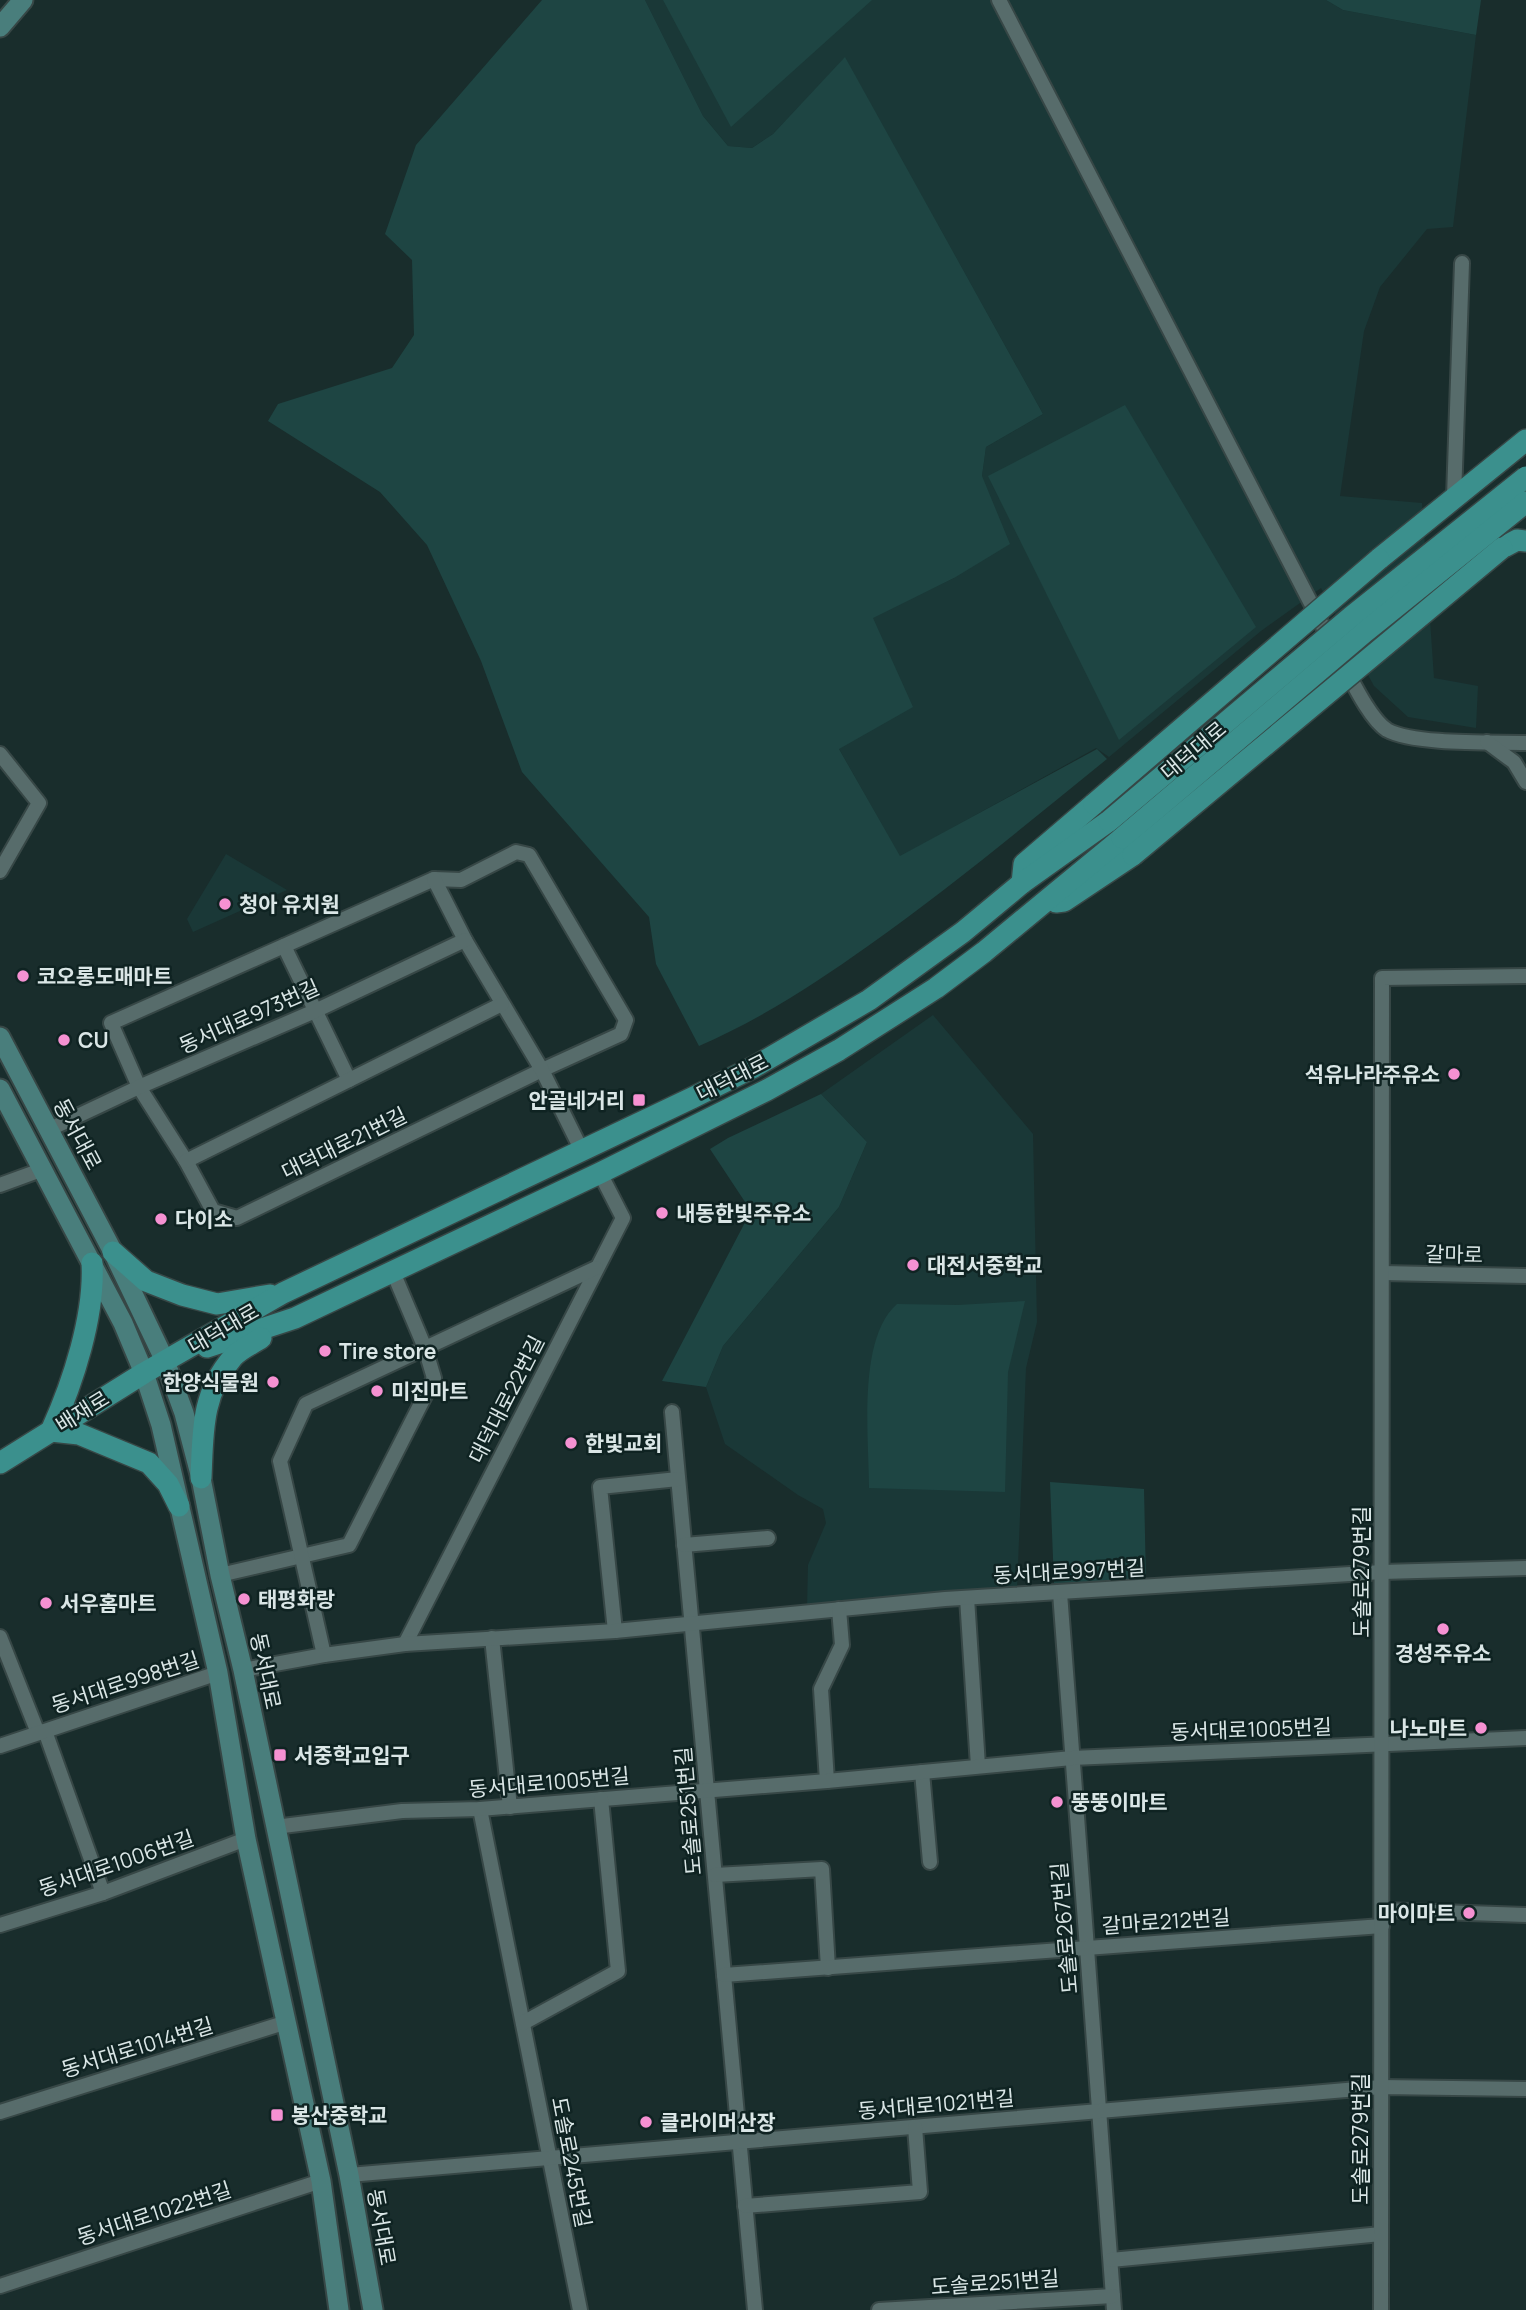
<svg xmlns="http://www.w3.org/2000/svg" width="1526" height="2310" font-family="Manrope,'Noto Sans KR',sans-serif">
	<style>
		.built { fill: #1a3837 }
		.green { fill: #1e4543 }
		.lines { fill: none; stroke-linecap: round; stroke-linejoin: round }
		.street-casing { stroke: #374746; stroke-width: 18 }
		.secondary-casing { stroke: #374746; stroke-width: 23 }
		.primary-casing { stroke: #374746; stroke-width: 24 }
		.street { stroke: #576c6b; stroke-width: 14 }
		.secondary { stroke: #497e7c; stroke-width: 19 }
		.primary { stroke: #3b908d; stroke-width: 21 }
		.primary-bridge-casing { stroke: #374746; stroke-width: 24; stroke-linecap: butt }
		.primary-bridge { stroke: #3b908d; stroke-width: 21 }
		.poi-dot { fill: #f591d2; stroke: #0f2322; stroke-width: 2.5 }
		.labels { text-anchor: middle; dominant-baseline: central; stroke-width: 5; stroke-linejoin: round; paint-order: stroke }
		.street-label { font-size: 21px; fill: #dae6e6; stroke: #0f2322 }
		.poi-label { font-size: 21px; font-weight: bold; fill: #dae6e6; stroke: #0f2322; text-anchor: start }
	</style>
	<rect width="100%" height="100%" fill="#192d2c"/>
	<!-- built -->
	<g class="built">
		<polygon points="645,0 1326,0 1343,10 1476,35 1453,227 1427,229 1380,287 1364,331 1340,496 1422,503 1434,678 1478,686 1476,728 1408,717 1374,686 1321,588 1261,631 1109,757 1096,748 900,857 839,749 872,617 954,578 982,476 986,447 1043,414 845,58 773,134 752,148 728,146 703,116"/>
		<polygon points="226,854 287,890 193,932 187,919"/>
		<polygon points="933,1015 1033,1134 1037,1322 1026,1368 1017,1589 807,1608 808,1565 826,1523 823,1509 798,1495 725,1444 706,1387 723,1346 839,1207 867,1142 821,1094"/>
	</g>
	<!-- green -->
	<g class="green">
		<path d="M542,0H645L703,116L728,146L752,148L773,134L845,57L1043,414L986,447L982,476L1010,544L954,578L873,618L913,707L839,749L900,856L1097,749L1107,759C1028,823 951,887 868,946C813,985 761,1019 699,1046L656,964L649,917L522,772L481,661L427,545L380,492L268,421L278,404L392,368L414,335L412,260L385,234L416,145Z"/>
		<polygon points="663,0 872,0 731,127"/>
		<polygon points="1326,0 1481,0 1476,35 1343,10"/>
		<polygon points="1125,405 1256,627 1119,740 988,476"/>
		<polygon points="821,1094 867,1142 839,1207 723,1346 706,1387 662,1381 751,1211 710,1149 728,1138"/>
		<path d="M1025,1301L1008,1372L1005,1492L869,1488C869,1438 857,1339 897,1304L958,1305Z"/>
		<polygon points="1050,1482 1144,1489 1146,1581 1054,1583"/>
	</g>
	<g class="lines">
		<defs>
			<g id="street">
				<polyline points="999,0 1332,644"/>
				<polyline points="1454,497 1462,263"/>
				<path d="M1345,668C1354,685 1371,720 1387,730C1414,745 1493,742 1526,743"/>
				<polyline points="1487,742 1514,762 1526,782"/>
				<polyline points="0,754 39,803 0,871"/>
				<polygon points="516,852 529,855 626,1020 621,1034 542,1070 237,1218 213,1211 186,1161 139,1087 111,1023 434,879 461,880"/>
				<polyline points="434,879 465,940 542,1070 582,1151"/>
				<polyline points="284,946 349,1080"/>
				<polyline points="50,1129 139,1087 315,1011 465,940"/>
				<polyline points="186,1161 502,1004"/>
				<polyline points="0,1185 41,1170"/>
				<polyline points="1382,1273 1526,1276"/>
				<polyline points="672,1412 755,2310"/>
				<polyline points="684,1545 768,1538"/>
				<polyline points="220,1575 349,1545 434,1378 425,1348 393,1272"/>
				<path d="M1060,1593C1077,1832 1098,2071 1114,2310"/>
				<polyline points="967,1598 978,1766"/>
				<polyline points="615,1631 600,1487 678,1479"/>
				<polyline points="0,1637 38,1733"/>
				<polyline points="492,1638 510,1807"/>
				<polyline points="405,1644 623,1218 600,1173"/>
				<polyline points="324,1655 280,1461 306,1404 596,1268"/>
				<polyline points="243,1670 324,1655 405,1644 615,1631 945,1599 1382,1572 1526,1568"/>
				<polyline points="45,1731 103,1893"/>
				<polyline points="0,1746 218,1673"/>
				<polyline points="922,1772 930,1862"/>
				<polyline points="827,1781 821,1689 842,1645 839,1609"/>
				<polyline points="480,1809 580,2310"/>
				<polyline points="275,1827 402,1811 480,1809 827,1781 1072,1758 1526,1738"/>
				<polyline points="715,1875 822,1869 828,1968"/>
				<polyline points="1382,1910 1526,1915"/>
				<polyline points="0,1925 103,1893 246,1839"/>
				<polyline points="724,1975 1382,1926"/>
				<polyline points="523,2023 618,1971 601,1799"/>
				<polyline points="0,2112 287,2022"/>
				<polyline points="349,2175 1381,2087 1526,2089"/>
				<polyline points="745,2206 920,2192 915,2127"/>
				<polyline points="1111,2260 1381,2234"/>
				<polyline points="0,2286 321,2181"/>
				<polyline points="879,2310 1113,2296"/>
				<polyline points="1381,2310 1382,978 1526,976"/>
			</g>
			<g id="secondary">
				<polyline points="0,27 23,0"/>
				<polyline points="0,1037 113,1252 165,1361 184,1413 201,1478 220,1575 243,1670 349,2175 373,2310"/>
				<polyline points="0,1089 123,1323 144,1373 161,1425 218,1673 246,1839 321,2181 339,2310"/>
			</g>
			<g id="primary">
				<polyline points="1502,548 1517,540 1526,541"/>
				<polyline points="1379,559 1526,440"/>
				<polyline points="1022,883 1024,864 1094,804"/>
				<polyline points="1056,902 1064,901 1133,855"/>
				<polyline points="113,1252 146,1281 182,1295 217,1304 270,1295"/>
				<polyline points="207,1347 295,1318 600,1173 767,1090 839,1050 936,988 984,952 1122,838"/>
				<path d="M51,1431C73,1383 95,1315 92,1263"/>
				<polyline points="51,1431 79,1434 149,1463 168,1484 179,1506"/>
				<polyline points="0,1463 144,1373 283,1293 692,1098 754,1067 869,1000 963,932 1022,883 1109,821"/>
				<path d="M201,1478C203,1432 201,1394 233,1357C240,1349 252,1344 261,1338"/>
			</g>
		</defs>
		<!-- street casing -->
		<use href="#street" class="street-casing"/>
		<!-- secondary casing -->
		<use href="#secondary" class="secondary-casing"/>
		<!-- primary casing -->
		<use href="#primary" class="primary-casing"/>
		<!-- street -->
		<use href="#street" class="street"/>
		<!-- secondary -->
		<use href="#secondary" class="secondary"/>
		<!-- primary -->
		<use href="#primary" class="primary"/>
		<defs>
			<g id="primary-bridge">
				<polyline points="1094,804 1379,559"/>
				<polyline points="1109,821 1351,617 1526,477"/>
				<polyline points="1122,838 1366,631 1526,502"/>
				<polyline points="1133,855 1502,548"/>
			</g>
		</defs>
		<!-- primary-bridge casing -->
		<use href="#primary-bridge" class="primary-bridge-casing"/>
		<!-- primary-bridge -->
		<use href="#primary-bridge" class="primary-bridge"/>
	</g>
	<!-- markers -->
	<g class="poi-dot">
		<circle cx="225" cy="904" r="7"/>
		<circle cx="23" cy="976" r="7"/>
		<circle cx="64" cy="1040" r="7"/>
		<circle cx="1454" cy="1074" r="7"/>
		<rect x="632" y="1093" width="14" height="14" rx="3.5"/>
		<circle cx="662" cy="1213" r="7"/>
		<circle cx="161" cy="1219" r="7"/>
		<circle cx="913" cy="1265" r="7"/>
		<circle cx="325" cy="1351" r="7"/>
		<circle cx="273" cy="1382" r="7"/>
		<circle cx="377" cy="1391" r="7"/>
		<circle cx="571" cy="1443" r="7"/>
		<circle cx="244" cy="1599" r="7"/>
		<circle cx="46" cy="1603" r="7"/>
		<circle cx="1443" cy="1629" r="7"/>
		<circle cx="1481" cy="1728" r="7"/>
		<rect x="273" y="1748" width="14" height="14" rx="3.5"/>
		<circle cx="1057" cy="1802" r="7"/>
		<circle cx="1469" cy="1913" r="7"/>
		<rect x="270" y="2108" width="14" height="14" rx="3.5"/>
		<circle cx="646" cy="2122" r="7"/>
	</g>
	<g class="labels">
		<!-- street labels -->
		<g class="street-label">
			<text transform="translate(1193 750) rotate(-40)">대덕대로</text>
			<text transform="translate(249 1016) rotate(-24)">동서대로973번길</text>
			<text transform="translate(732 1077) rotate(-27)">대덕대로</text>
			<text transform="translate(78 1134) rotate(62)">동서대로</text>
			<text transform="translate(344 1143) rotate(-26)">대덕대로21번길</text>
			<text transform="translate(1454 1254) rotate(1)">갈마로</text>
			<text transform="translate(223 1328) rotate(-30)">대덕대로</text>
			<text transform="translate(506 1399) rotate(-63)">대덕대로22번길</text>
			<text transform="translate(82 1411) rotate(-32)">배재로</text>
			<text transform="translate(1069 1571) rotate(-3)">동서대로997번길</text>
			<text transform="translate(1361 1572) rotate(-90)">도솔로279번길</text>
			<text transform="translate(266 1671) rotate(78)">동서대로</text>
			<text transform="translate(125 1682) rotate(-18)">동서대로998번길</text>
			<text transform="translate(1251 1729) rotate(-2)">동서대로1005번길</text>
			<text transform="translate(549 1782) rotate(-5)">동서대로1005번길</text>
			<text transform="translate(688 1811) rotate(-95)">도솔로251번길</text>
			<text transform="translate(116 1863) rotate(-19)">동서대로1006번길</text>
			<text transform="translate(1166 1921) rotate(-4)">갈마로212번길</text>
			<text transform="translate(1064 1928) rotate(-95)">도솔로267번길</text>
			<text transform="translate(137 2047) rotate(-17)">동서대로1014번길</text>
			<text transform="translate(936 2104) rotate(-5)">동서대로1021번길</text>
			<text transform="translate(1360 2139) rotate(-90)">도솔로279번길</text>
			<text transform="translate(572 2162) rotate(79)">도솔로245번길</text>
			<text transform="translate(154 2213) rotate(-18)">동서대로1022번길</text>
			<text transform="translate(382 2227) rotate(80)">동서대로</text>
			<text transform="translate(995 2282) rotate(-4)">도솔로251번길</text>
		</g>
		<!-- poi labels -->
		<g class="poi-label">
			<text x="239" y="904">청아 유치원</text>
			<text x="37" y="976">코오롱도매마트</text>
			<text x="78" y="1040">CU</text>
			<text x="1440" y="1074" text-anchor="end">석유나라주유소</text>
			<text x="625" y="1100" text-anchor="end">안골네거리</text>
			<text x="676" y="1213">내동한빛주유소</text>
			<text x="175" y="1219">다이소</text>
			<text x="927" y="1265">대전서중학교</text>
			<text x="339" y="1351">Tire store</text>
			<text x="259" y="1382" text-anchor="end">한양식물원</text>
			<text x="391" y="1391">미진마트</text>
			<text x="585" y="1443">한빛교회</text>
			<text x="258" y="1599">태평화랑</text>
			<text x="60" y="1603">서우홈마트</text>
			<text x="1443" y="1653" text-anchor="middle">경성주유소</text>
			<text x="1467" y="1728" text-anchor="end">나노마트</text>
			<text x="294" y="1755">서중학교입구</text>
			<text x="1071" y="1802">뚱뚱이마트</text>
			<text x="1455" y="1913" text-anchor="end">마이마트</text>
			<text x="291" y="2115">봉산중학교</text>
			<text x="660" y="2122">클라이머산장</text>
		</g>
	</g>
</svg>
